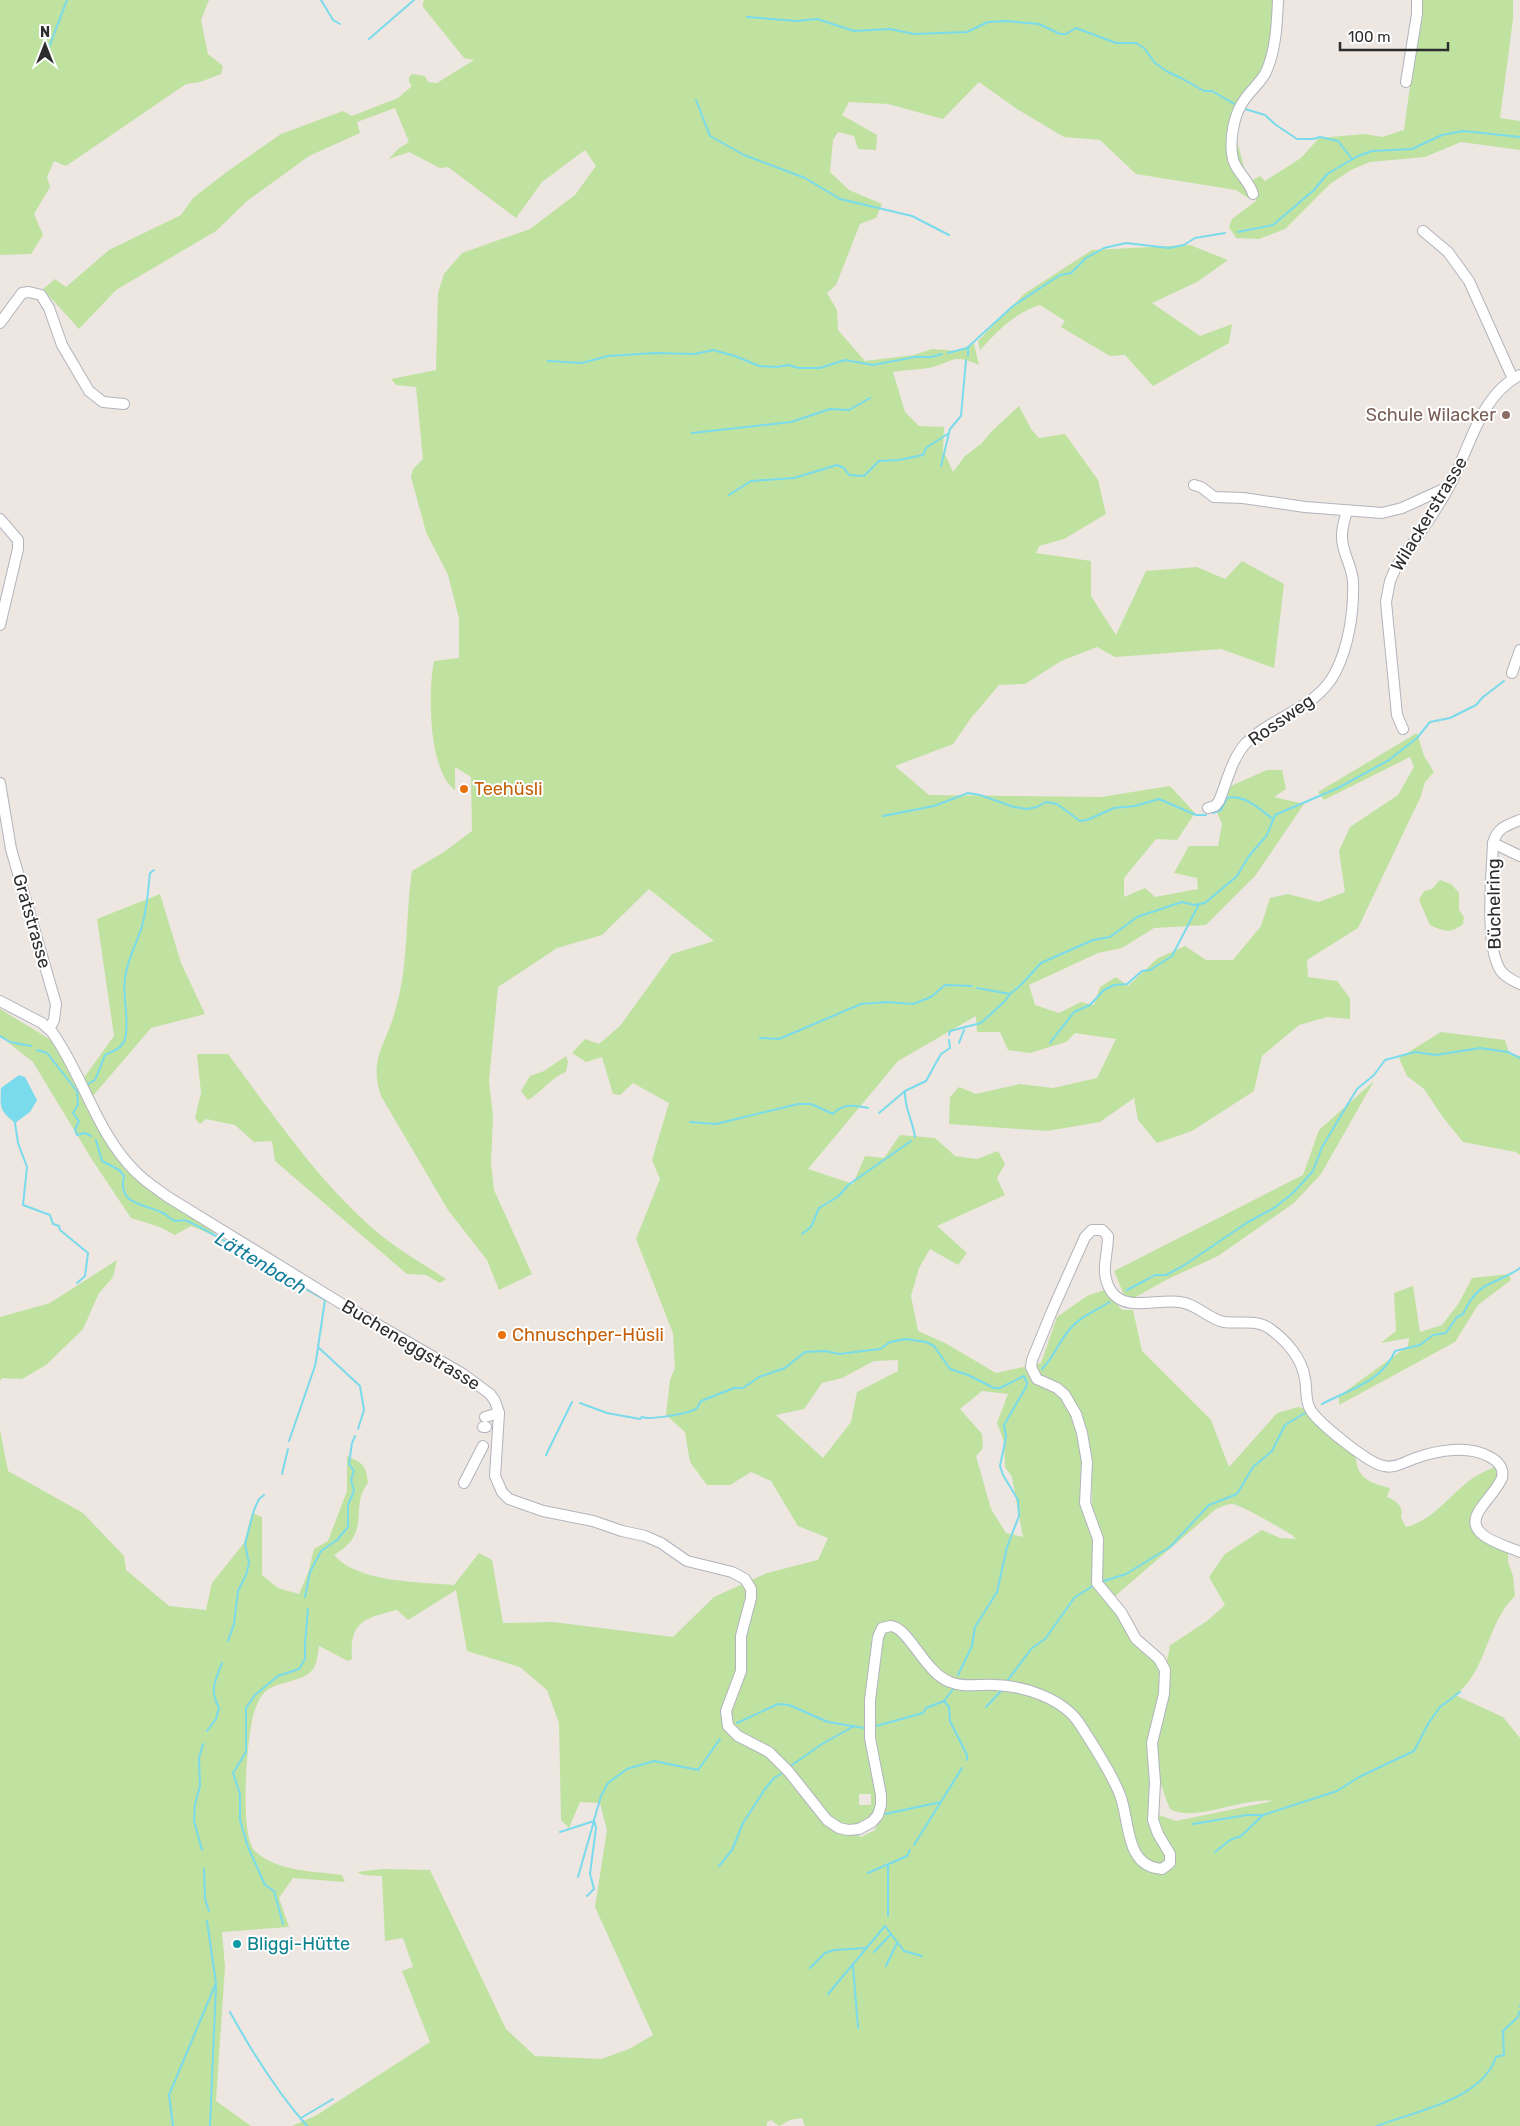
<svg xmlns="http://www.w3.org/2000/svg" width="1520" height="2126" font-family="Rubik,sans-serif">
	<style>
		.green { fill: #bfe2a0; fill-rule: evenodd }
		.water { fill: #79dbeb }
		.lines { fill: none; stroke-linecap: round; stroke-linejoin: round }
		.stream { stroke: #79dbeb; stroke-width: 2 }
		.minor-casing { stroke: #b1b4bd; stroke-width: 12 }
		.minor { stroke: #fff; stroke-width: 10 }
		.education-dot { fill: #8d6e63; stroke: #fff; stroke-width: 2 }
		.food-dot { fill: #e8710a; stroke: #fff; stroke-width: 2 }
		.culture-dot { fill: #0f9aa8; stroke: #fff; stroke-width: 2 }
		.labels { text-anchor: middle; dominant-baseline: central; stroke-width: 4; stroke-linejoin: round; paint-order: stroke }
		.education-label { font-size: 18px; fill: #785e54; stroke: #fff; text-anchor: end }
		.street-label { font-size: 18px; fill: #2d2d2d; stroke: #fff }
		.food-label { font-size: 18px; fill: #c56008; stroke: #fff; text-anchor: start }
		.culture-label { font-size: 18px; fill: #0d838f; stroke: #fff; text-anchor: start }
		.water-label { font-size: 19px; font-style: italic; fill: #137e9b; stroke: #fff }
	</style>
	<rect width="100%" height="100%" fill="#eee6e1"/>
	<!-- green -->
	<g class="green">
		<polygon points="0,0 209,0 201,20 208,54 223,66 221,74 200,82 186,84 66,166 54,161 47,177 50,187 34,214 43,235 31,254 0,255"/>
		<path d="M425,0H1275V16L1266,68L1236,109V137L1250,190L1248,198L1236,190L1136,174L1100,140L1064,137L1017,109L979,82L943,119L888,104L849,102L842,115L877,135L876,150L858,149L854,136L838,132L833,140L830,172L849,190L882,204L876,218L860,224L836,285L827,293L837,310L838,330L865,361L914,355L932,349L957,351L974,344L979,365C951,352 953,363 928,368C916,370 904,370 893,372L905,412L919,426L944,427L943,450L953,472L965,456L981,444L991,432L1019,406L1031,429L1039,438L1065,434L1098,480L1106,514L1064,539L1039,546L1036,553L1091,561V596L1116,635L1146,571L1197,567L1225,579L1242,561L1284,584L1274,668L1221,649L1115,657L1097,647L1061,661L1025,684L999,685L971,718L953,744L895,766L929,795L1101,797L1170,786L1195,813L1177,840L1156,839L1124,878V897L1145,888L1155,897L1198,889L1197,878L1174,873L1189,846H1218L1222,824L1217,812L1231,786L1267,770H1282L1286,789L1274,797L1304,804L1255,876L1206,925L1154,928L1122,948L1098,953L1029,985L1035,1005L1059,1013L1081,1002L1094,1005L1100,987L1116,977L1128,986L1158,958L1185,946L1206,960H1233L1261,926L1270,898L1288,894L1319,902L1345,892L1339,851L1350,827L1398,795L1414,767L1410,757L1324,800L1318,792L1417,733L1424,756L1434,772L1425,782L1421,796L1358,928L1307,960L1308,977L1337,981L1350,998V1019L1327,1017L1299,1025L1262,1056L1254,1091L1192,1131L1157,1143L1138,1120L1134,1098L1100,1122L1047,1131L949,1124L950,1097L959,1087L976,1094L1020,1084L1053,1088L1097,1078L1116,1039L1075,1033L1066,1042L1030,1053L1008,1050L1000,1032H977L976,1016L898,1061L808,1169L853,1184L865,1156L884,1158L900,1135L935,1138L955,1156L977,1159L998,1151L1005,1164L997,1178L1005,1195L937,1226L967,1253L958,1265L930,1249L919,1268L911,1296L918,1331L945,1343L996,1373L1028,1366V1373L1033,1381L1052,1389L1063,1397L1079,1432L1083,1453L1082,1504L1093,1530L1096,1543L1094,1586L1118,1613L1139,1648L1156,1663L1159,1670L1162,1685L1149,1742L1156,1814L1176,1821L1273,1801C1242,1797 1196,1823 1170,1809C1157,1777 1152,1757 1160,1722L1163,1721C1161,1705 1171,1689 1170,1673C1170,1669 1168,1665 1167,1661C1167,1655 1171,1652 1169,1646L1207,1621L1225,1605L1209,1577L1225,1554L1262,1530L1280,1538L1296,1539L1292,1535C1282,1529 1240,1504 1232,1504C1227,1504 1221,1507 1216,1509L1114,1597L1105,1588L1100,1578L1102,1536L1092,1511V1456L1083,1419L1069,1394L1063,1388L1041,1378L1035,1370V1364L1041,1363L1057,1317L1087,1296L1104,1290L1122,1310H1133L1142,1351L1211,1420L1229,1467L1277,1413L1298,1407L1307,1409V1415L1313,1421L1355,1453C1357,1478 1367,1482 1390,1488L1387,1497C1397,1501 1404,1507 1401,1517L1406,1527C1431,1521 1446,1500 1465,1484C1474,1476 1486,1471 1496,1466L1499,1473L1497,1479C1488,1495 1457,1519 1479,1537C1486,1544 1499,1547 1508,1551V1562L1513,1576L1515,1596C1511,1600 1506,1605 1503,1611C1486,1637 1482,1676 1455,1695L1503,1717L1520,1738V2126H805L802,2118L790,2120L779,2126L771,2120L767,2122V2126H292L317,2115L430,2042L402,1971L413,1967L403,1938L385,1941L382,1876L363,1875L357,1872L382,1869L430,1870L506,2029L535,2056L601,2059L629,2049L653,2035L595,1907L607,1830L600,1803L580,1802L569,1828L561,1820L559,1723L547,1690L520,1667L467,1651L456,1590L408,1620L397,1610C365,1618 349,1621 352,1659L348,1661L319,1646C318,1652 317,1662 314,1668C303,1684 278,1679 264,1693C259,1698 253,1713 252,1721C247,1744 239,1835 255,1851C277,1872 314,1871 342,1875L345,1882L293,1878L279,1898L289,1927L222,1932L225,1967L216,2101L251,2126H0V1430L8,1471L83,1513L124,1556L126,1570L169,1606L206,1610L212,1583L244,1543L252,1513L262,1517V1575L278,1588L299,1594L308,1573L314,1549L328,1541L347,1491V1456C364,1464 366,1465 368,1483C349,1506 373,1533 334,1555C358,1583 420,1582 454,1585L479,1553L492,1560L503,1623L553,1622L673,1637L714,1597L767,1573L818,1560L828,1538L798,1526L771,1481L751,1472L730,1485H707L690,1462L685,1432L666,1415L670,1380L675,1368L673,1333L636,1239L660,1179L652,1160L669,1103L633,1083L620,1095L613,1094L602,1057L586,1062L572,1053L585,1039L599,1044L620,1026L672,954L714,941L649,889L602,935L557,948L498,987L489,1081L493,1116L491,1163L494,1190L532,1274L499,1290L487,1260L448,1210L381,1096C369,1061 384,1047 394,1015C409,969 405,919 412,871L444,852L472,831L471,777L455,767V790C428,770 428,692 434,661L459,658V618L448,575L426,532L411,477L413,469L423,459L416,387L396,385L391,379L436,370L438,293L444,274L462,253L530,229L575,195L596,166L585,150L542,182L516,218L448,167L440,168L409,152L389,159L398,149L409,142L395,108L357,122L360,133L309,156L247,201L216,231L116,290L79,329L43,289L55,279L66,287L109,250L181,215L193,198L228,171L281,134L343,111L352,116L398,98L412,86L409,82V77L412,74L425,76L428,82L437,83L474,60L464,58L423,7V2ZM898,1360V1371L857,1392L851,1422L823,1458L776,1415L804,1409L822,1383L842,1378L874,1361ZM982,1391L1008,1394L997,1423L1004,1442L1005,1467L1012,1477L1023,1537L1006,1533L991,1509L976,1456L983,1448L982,1434L960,1409ZM859,1794H871V1805H859ZM878,1795H885L886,1804L875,1830L861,1837C854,1832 849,1836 841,1834C826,1830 815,1812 805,1801L810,1796C818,1806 827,1819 839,1824C861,1835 878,1816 878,1795Z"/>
		<polygon points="1419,0 1513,0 1513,19 1500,118 1520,121 1520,150 1461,142 1425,157 1370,162 1351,170 1330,184 1285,229 1259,239 1236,238 1229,227 1232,219 1256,201 1251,181 1260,176 1265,181 1301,158 1319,138 1365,134 1382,137 1404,130 1420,13"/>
		<path d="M1190,245L1228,260L1197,282L1152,303L1200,336L1232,324L1229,343L1153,386L1125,355L1110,356L1061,327L1065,321L1040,305C1014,313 998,331 980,350L978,341L1024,294L1092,250Z"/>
		<path d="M1440,880L1451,884L1459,893V910L1464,917L1463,924C1451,934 1443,931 1430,925L1419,900L1424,891L1432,889Z"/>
		<polygon points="160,894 181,963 205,1014 151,1028 86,1104 131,1173 216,1232 213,1235 191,1226 175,1235 160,1227 131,1218 91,1158 33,1062 0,1036 0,1009 56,1043 78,1086 114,1036 97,919"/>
		<polygon points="1441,1032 1505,1040 1510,1055 1520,1056 1520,1155 1516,1152 1463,1142 1442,1116 1424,1089 1407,1076 1399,1058"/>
		<path d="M197,1054H228C276,1118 321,1186 383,1237C402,1252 425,1265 446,1279L440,1283L426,1275L407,1274L275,1161L272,1141L254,1142L235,1125L206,1119L200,1124L195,1118L201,1093Z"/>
		<path d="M566,1056L568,1062L566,1072C550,1078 542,1092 528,1100L521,1091L530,1076L544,1071Z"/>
		<polygon points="1374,1081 1321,1174 1294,1203 1218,1256 1168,1279 1134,1298 1124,1295 1114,1271 1303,1175 1319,1130"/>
		<polygon points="117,1260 113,1277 99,1293 83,1329 46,1365 22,1379 2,1378 0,1381 0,1317 50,1303"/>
		<polygon points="1509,1274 1511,1280 1478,1305 1455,1342 1339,1405 1339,1396 1408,1346 1409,1338 1381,1343 1396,1331 1394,1293 1413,1286 1420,1332 1442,1325 1459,1303 1472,1278"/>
	</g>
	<!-- water -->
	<path class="water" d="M19,1075L25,1077L37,1100L30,1112L15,1123C0,1111 0,1108 1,1088Z"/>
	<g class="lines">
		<!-- stream -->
		<g class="stream">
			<polyline points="321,0 333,20 340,24"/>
			<polyline points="747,17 797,21 817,19 854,31 890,29 914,34 967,32 988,22 1006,21 1039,24 1060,34 1066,34 1076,28 1116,43 1136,43 1144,48 1155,63 1168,72 1181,78 1204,91 1212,91 1236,105"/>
			<polyline points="369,39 414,0"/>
			<polyline points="48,50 67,0"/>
			<polyline points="696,100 710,136 744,155 805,178 840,199 912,216 949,235"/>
			<polyline points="1245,109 1265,115 1276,125 1297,139 1313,139 1320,137 1338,141 1352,159"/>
			<polyline points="1238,232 1273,225 1314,190 1327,174 1358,156 1372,151 1412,149 1442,135 1463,131 1520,137"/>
			<polyline points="968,348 968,356"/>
			<polyline points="948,353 967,348 1013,306 1060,275 1071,273 1086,258 1104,248 1126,243 1169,248 1184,245 1195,238 1225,233"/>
			<polyline points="548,361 582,363 608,356 655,353 695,354 713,350 735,356 759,366 777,367 788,365 799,368 820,368 845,360 873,365 915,357 931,357 942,354"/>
			<polyline points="692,433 791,422 830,409 849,410 870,398"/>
			<polyline points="941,466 950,429 961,416 966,360"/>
			<polyline points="729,495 751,481 794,478 837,465 844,468 849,475 864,476 879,461 899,460 923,455 926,448 949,433"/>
			<path d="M1213,813L1221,810L1227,798C1245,794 1259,809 1273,819"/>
			<polyline points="883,816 934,806 968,793 980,795 1014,807 1027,809 1037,807 1046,802 1057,804 1080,821 1087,820 1114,808 1135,806 1159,799 1196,815 1206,815"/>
			<polyline points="977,988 1010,994 1021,985 1041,963 1093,940 1110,937 1137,917 1182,902 1194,905 1205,903 1237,876 1249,856 1267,835 1275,815 1338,788 1389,760 1417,738 1430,722 1450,718 1476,705 1483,697 1504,681"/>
			<polyline points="949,1035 950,1031 981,1023 1005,1001 1010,994"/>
			<polyline points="0,1036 10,1042 31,1046"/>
			<polyline points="760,1038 779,1039 861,1004 887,1002 913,1004 931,997 945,985 972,986"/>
			<polyline points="959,1043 964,1030"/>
			<polyline points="1050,1043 1074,1012 1090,1005 1104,990 1114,985 1127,984 1142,971 1150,970 1172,956 1199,904"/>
			<polyline points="37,1050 47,1053 77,1091 78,1105 73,1113 79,1121 75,1130 77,1135 85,1133 91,1136"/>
			<path d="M86,1085L95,1080L105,1055C113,1051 122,1049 125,1039C130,1019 122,998 125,978C127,960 137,943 142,926C147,910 148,890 150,873L154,870"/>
			<path d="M905,1091C904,1108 913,1121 915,1137"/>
			<polyline points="879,1113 905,1091 926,1081 941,1054 950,1048 949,1040"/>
			<path d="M690,1122L716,1124L798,1104H811L833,1114C844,1102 854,1106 868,1108"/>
			<polyline points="15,1123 18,1143 27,1167 23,1205 50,1215 53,1224 59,1226 60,1230 88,1253 85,1276 77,1283"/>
			<path d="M96,1140L102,1161L119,1170L124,1176C117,1205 145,1204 163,1213C168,1215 170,1220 176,1221C180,1221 183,1219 187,1221C201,1227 214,1235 228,1243L235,1245L260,1262L266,1269L276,1273L282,1280L295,1283L325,1300L318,1347L360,1386L364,1410L358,1429"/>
			<polyline points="802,1234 811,1227 819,1208 839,1196 848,1185 911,1141"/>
			<polyline points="1127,1290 1146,1280 1155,1275 1166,1275 1183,1266 1248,1222 1274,1208 1293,1193 1313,1171 1322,1147 1357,1089 1374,1075 1385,1060 1415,1052 1436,1055 1480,1048 1508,1052 1520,1058"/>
			<path d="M1042,1369C1054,1357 1059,1341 1070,1329C1080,1317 1096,1310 1110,1302"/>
			<path d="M580,1403L607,1413L640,1419L642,1417C649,1420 690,1414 697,1408C698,1407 700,1403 701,1401L734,1388H743L759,1377L785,1368L805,1352L825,1351L840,1354L855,1352L880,1349L890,1342L906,1339L926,1342L934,1346L950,1369L968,1375L994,1388H1000L1024,1376L1027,1383L1026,1387L1004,1425L1006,1437L1000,1466L1003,1475L1018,1500L1019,1516L1007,1547L997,1592L975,1627L972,1646L958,1675"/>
			<path d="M1322,1404C1350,1389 1382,1382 1395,1351L1420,1345L1433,1335L1446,1333L1457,1317L1463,1314C1480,1278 1493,1287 1520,1268"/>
			<polyline points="289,1441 315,1366 318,1348"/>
			<polyline points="546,1455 572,1402"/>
			<polyline points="282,1474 288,1449"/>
			<polyline points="1104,1581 1126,1574 1170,1547 1209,1505 1237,1494 1253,1467 1272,1451 1285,1425 1305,1413"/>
			<polyline points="305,1597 310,1572 321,1551 337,1540 348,1527 348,1505 354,1491 351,1480 354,1471 349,1464 352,1443 355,1436"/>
			<polyline points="228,1641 234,1624 238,1591 246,1575 249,1563 245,1544 254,1510 259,1499 264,1495"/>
			<polyline points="1007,1681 1032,1648 1045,1639 1075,1597 1093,1586"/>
			<polyline points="944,1701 949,1707 950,1721 967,1755 967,1760"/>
			<polyline points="986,1707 1002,1690"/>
			<polyline points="737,1723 778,1704 789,1705 828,1722 864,1728"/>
			<polyline points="876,1726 923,1713 926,1708 944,1701 954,1688"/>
			<path d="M207,1731L216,1719L219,1708C209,1689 215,1682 222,1663"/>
			<polyline points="792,1765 822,1744 854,1726"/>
			<polyline points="885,1814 941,1802"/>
			<polyline points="1193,1824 1247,1815 1263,1815 1337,1791 1359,1777 1414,1751 1428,1724 1440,1707 1460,1692"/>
			<polyline points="560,1832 594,1821"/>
			<polyline points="914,1845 962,1768"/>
			<polyline points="202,1850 194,1821 195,1804 200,1786 199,1758 203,1744"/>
			<polyline points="1215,1852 1230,1840 1241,1836 1262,1816"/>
			<polyline points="719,1866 732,1850 743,1823 765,1789 774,1778 781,1774"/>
			<polyline points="204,1869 205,1899 209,1911"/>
			<polyline points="868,1873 907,1856 910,1850"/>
			<polyline points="578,1877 594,1821"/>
			<polyline points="587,1896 594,1889 590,1874 596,1828 594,1820 601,1796 608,1783 627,1769 654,1761 698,1770 720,1739"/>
			<polyline points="888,1916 888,1865"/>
			<polyline points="283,1924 274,1891 265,1885 248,1847 240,1820 240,1794 233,1773 246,1752 246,1708 255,1695 278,1676 299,1669 305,1659 305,1644 308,1609"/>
			<polyline points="874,1952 891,1934"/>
			<polyline points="853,1966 858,2028"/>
			<polyline points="886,1966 897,1943"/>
			<polyline points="810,1968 825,1953 834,1950 866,1948"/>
			<polyline points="828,1994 885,1926 904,1951 922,1956"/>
			<polyline points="1520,2007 1520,2006"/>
			<path d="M230,2012C252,2052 276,2091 307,2126"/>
			<polyline points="301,2118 333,2099"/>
			<polyline points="173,2126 169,2095 216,1983 207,1921"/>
			<polyline points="210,2126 216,1986"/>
			<path d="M1377,2126C1415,2111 1482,2100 1496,2057L1504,2055L1503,2031L1518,2017L1519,2012"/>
		</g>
		<defs>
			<g id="minor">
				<polyline points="1406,82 1417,14 1417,0"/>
				<path d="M1253,194C1249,179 1233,170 1232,154C1230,137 1234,113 1245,99C1251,90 1261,82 1266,72C1276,50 1277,23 1278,0"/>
				<polyline points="1423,231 1448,252 1469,281 1513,379"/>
				<polyline points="0,323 22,293 29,292 41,295 49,308 62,345 89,391 103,402 124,404"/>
				<polyline points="1194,485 1201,487 1214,497 1243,498 1305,507 1382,513 1402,508 1448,487"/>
				<polyline points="0,519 18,540 18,549 0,625"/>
				<polyline points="1512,673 1520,650"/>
				<path d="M1403,729L1397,715L1386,602L1390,581L1396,567C1414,541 1434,515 1449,487C1470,449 1479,396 1520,375"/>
				<polyline points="0,783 11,849 56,1004 54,1020 49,1029"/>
				<path d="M1208,808L1215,806L1219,801C1227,782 1232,758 1246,743C1273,716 1316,709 1335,673C1349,646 1354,611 1353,581C1352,568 1345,557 1343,545C1340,534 1344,521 1347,511"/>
				<path d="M1520,820C1507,825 1497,828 1493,843C1492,873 1484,947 1501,971C1506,978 1513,980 1520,984"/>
				<polyline points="1493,843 1520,856"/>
				<path d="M0,1001L42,1023L52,1032C84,1077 97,1135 137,1173C146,1182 157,1189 168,1197L342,1304L463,1374L490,1394L495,1401L499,1413L495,1476L502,1492L509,1499L543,1511L593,1521L622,1531L645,1536L661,1543L687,1561L732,1572L745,1579L751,1589V1598L741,1636V1671L726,1711L728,1726L738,1736L769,1752L789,1772L827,1820L839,1828L848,1830L859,1829L872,1822L878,1815L881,1805V1795L870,1738V1700L878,1637L882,1628L891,1626C909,1628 925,1673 950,1682C964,1688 980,1684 995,1685C1025,1686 1065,1699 1081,1726C1094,1746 1112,1774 1120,1795C1130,1819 1124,1867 1162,1869L1170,1863V1854L1158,1834L1153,1820L1155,1782L1152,1743L1164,1694L1165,1670L1159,1659L1136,1639L1121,1612L1097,1583L1098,1539L1085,1503L1087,1462L1082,1433L1076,1414L1065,1395L1057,1388L1037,1379L1031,1367L1032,1360L1052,1311L1085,1237L1092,1230H1102L1108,1236C1108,1249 1104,1262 1105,1274C1112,1318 1152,1298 1180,1302C1197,1304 1208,1319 1224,1322C1239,1324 1255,1319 1269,1328C1286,1340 1302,1358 1305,1379C1307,1389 1305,1400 1310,1409C1317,1422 1369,1464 1384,1466C1395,1469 1406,1461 1416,1458C1438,1450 1469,1445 1490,1457C1499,1462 1504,1468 1502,1478C1497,1489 1488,1498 1481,1508C1461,1535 1501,1544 1520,1552"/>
				<polyline points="485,1417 499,1413"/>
				<polyline points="483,1427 486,1427"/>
				<polyline points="464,1483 483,1446"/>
			</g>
		</defs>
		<!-- minor casing -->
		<use href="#minor" class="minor-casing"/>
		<!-- minor -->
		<use href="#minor" class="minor"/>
	</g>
	<!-- markers -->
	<circle class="education-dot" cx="1506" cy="415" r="5"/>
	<g class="food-dot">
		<circle cx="464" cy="789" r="5"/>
		<circle cx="502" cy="1335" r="5"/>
	</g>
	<circle class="culture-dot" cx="237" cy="1944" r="5"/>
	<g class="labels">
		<!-- education labels -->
		<g class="education-label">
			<text x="1496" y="415">Schule Wilacker</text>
		</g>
		<!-- street labels -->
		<g class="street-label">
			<text transform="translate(1429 514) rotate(-59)">Wilackerstrasse</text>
			<text transform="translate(1281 720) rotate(-35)">Rossweg</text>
			<text transform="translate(1494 904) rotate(-91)">Büchelring</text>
			<text transform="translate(32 921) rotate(74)">Gratstrasse</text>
			<text transform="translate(411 1345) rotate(31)">Bucheneggstrasse</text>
		</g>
		<!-- food labels -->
		<g class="food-label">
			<text x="474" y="789">Teehüsli</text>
			<text x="512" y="1335">Chnuschper-Hüsli</text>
		</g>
		<!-- culture labels -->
		<g class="culture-label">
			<text x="247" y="1944">Bliggi-Hütte</text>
		</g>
		<!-- water labels -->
		<g class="water-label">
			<text transform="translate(261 1263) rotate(31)">Lättenbach</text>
		</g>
	</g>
	<!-- north arrow -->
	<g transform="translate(45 45)" stroke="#ffffff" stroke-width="4" paint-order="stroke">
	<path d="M0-4L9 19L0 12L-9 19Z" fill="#2d2d2d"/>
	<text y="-8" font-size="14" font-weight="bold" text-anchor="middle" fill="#2d2d2d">N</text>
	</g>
	<!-- scale -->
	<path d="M1340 42v8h108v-8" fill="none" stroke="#2d2d2d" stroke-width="2.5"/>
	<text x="1348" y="42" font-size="15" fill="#2d2d2d" stroke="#ffffff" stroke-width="4" paint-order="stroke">100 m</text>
</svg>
